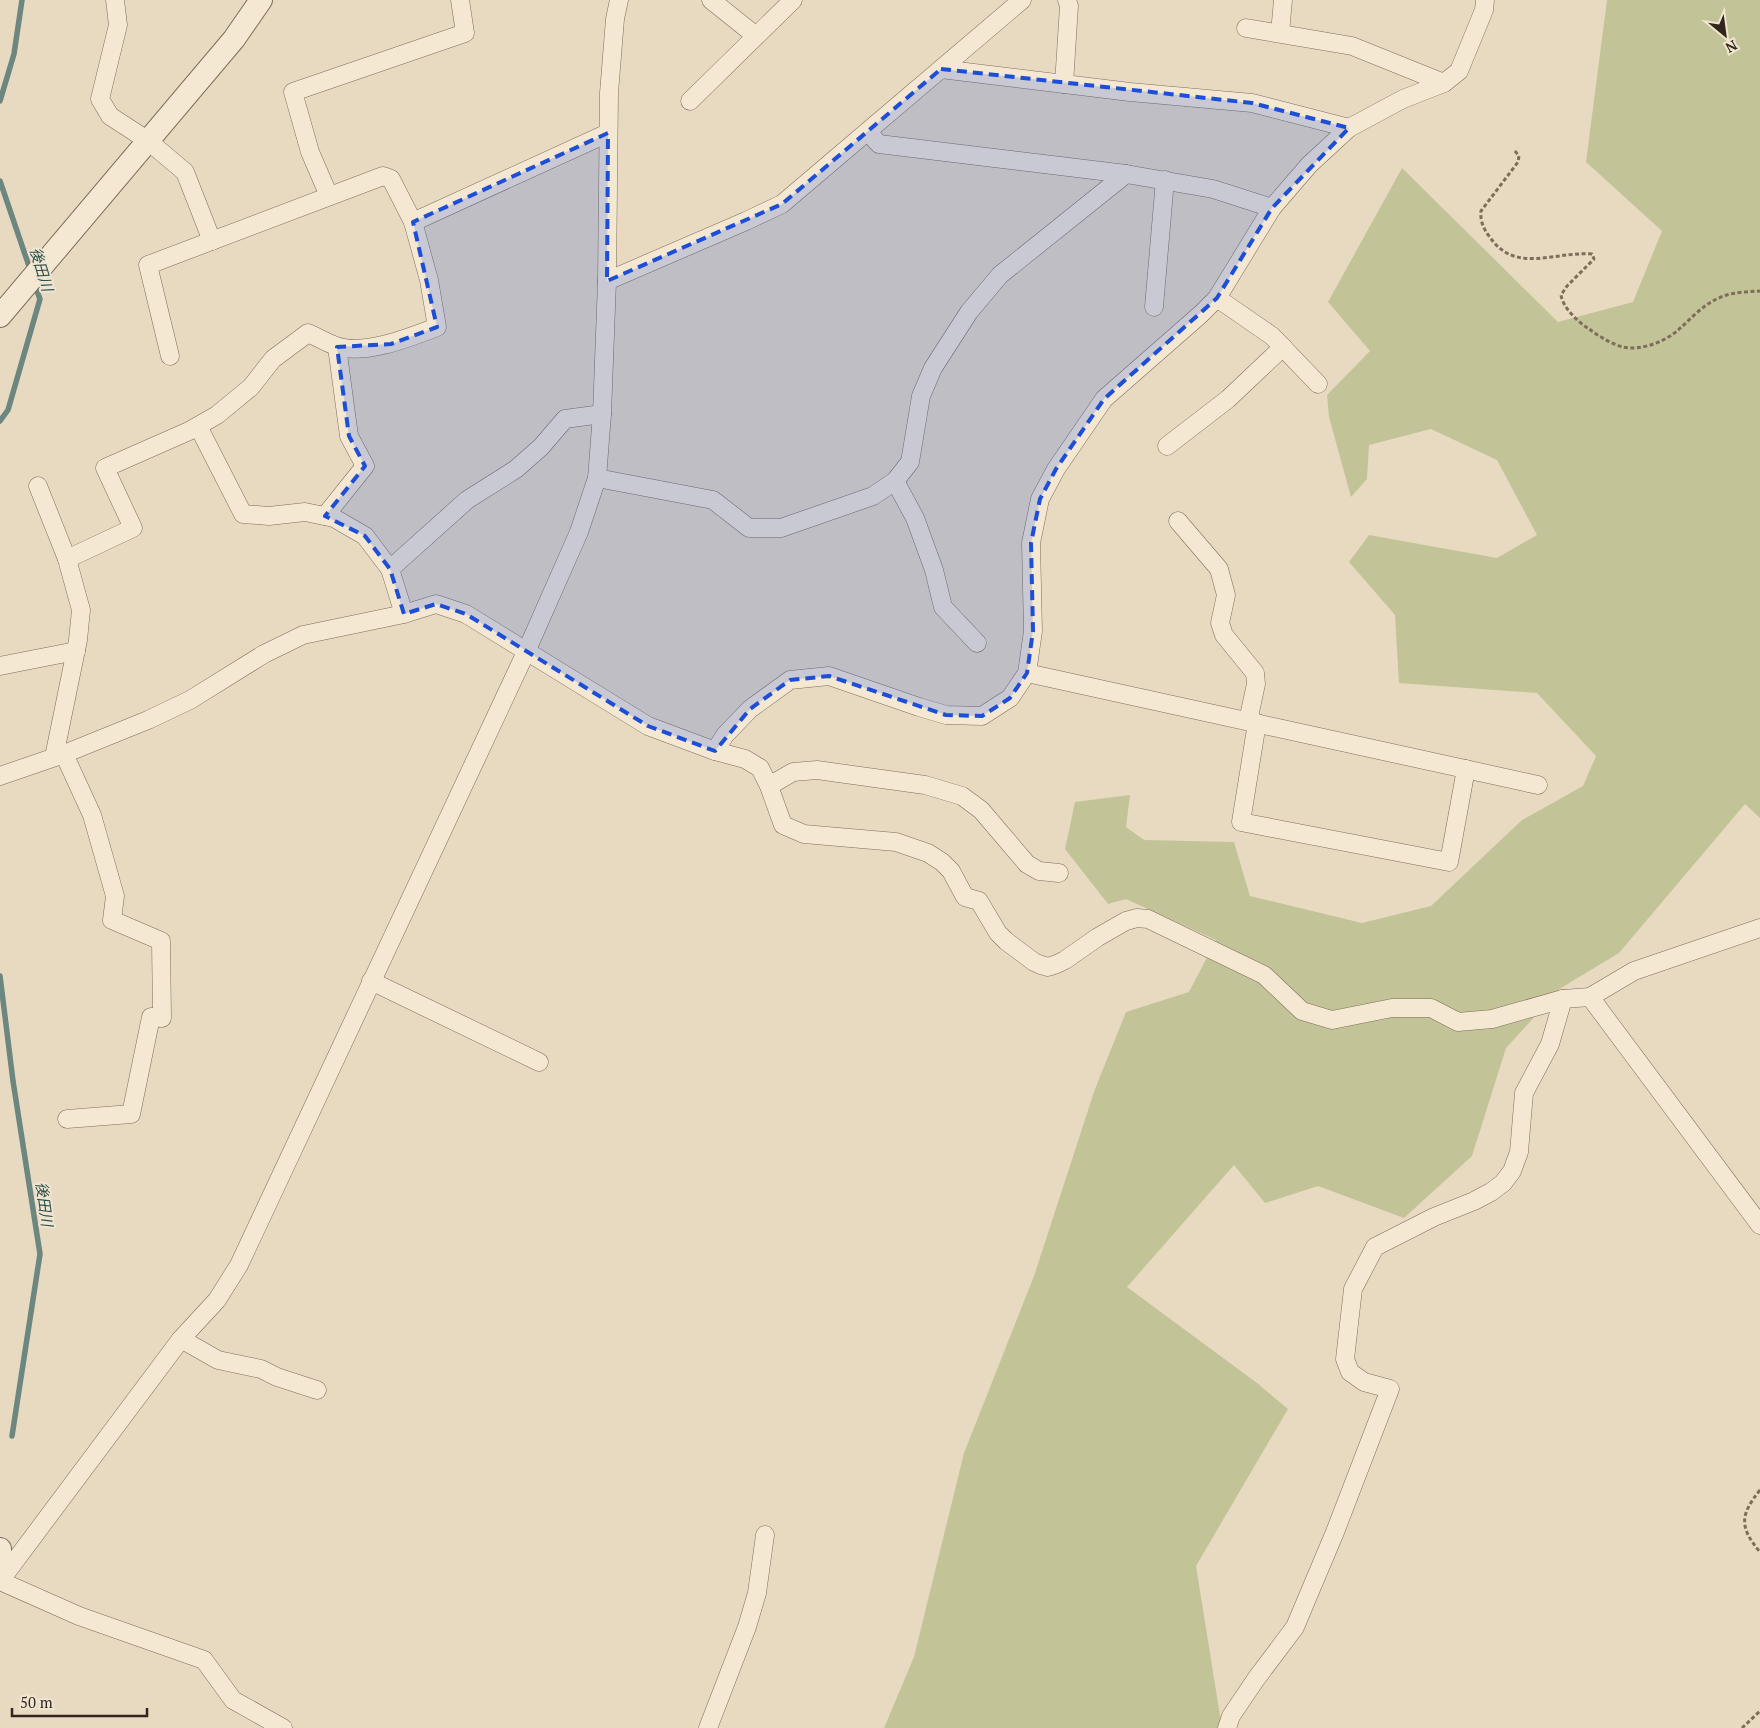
<svg xmlns="http://www.w3.org/2000/svg" width="1760" height="1728" font-family="'PT Serif','Noto Sans JP',serif">
	<style>
		.green { fill: #c2c497 }
		.lines { fill: none; stroke-linecap: round; stroke-linejoin: round }
		.stream { stroke: #6c877f; stroke-width: 5.5 }
		.minor-casing { stroke: #7f6c5b; stroke-width: 19 }
		.tertiary-casing { stroke: #7f6c5b; stroke-width: 24 }
		.path { stroke: #7f6c5b; stroke-width: 3; stroke-dasharray: 4 2.5; stroke-linecap: butt }
		.minor { stroke: #f4e8d3; stroke-width: 18 }
		.tertiary { stroke: #f4e8d3; stroke-width: 22 }
		.marked { fill: #1d4ed8; fill-opacity: 0.2; stroke: #1d4ed8; stroke-width: 4; stroke-dasharray: 10 6; stroke-linejoin: round }
		.labels { text-anchor: middle; dominant-baseline: central; stroke-width: 4; stroke-linejoin: round; paint-order: stroke }
		.water-label { font-size: 15px; font-style: italic; fill: #2e4f4b; stroke: #f0e5d0 }
	</style>
	<rect width="100%" height="100%" fill="#e8dac1"/>
	<!-- green -->
	<polygon class="green" points="1607,0 1760,0 1760,818 1745,804 1619,953 1561,988 1506,1048 1472,1156 1404,1218 1318,1186 1265,1203 1234,1165 1127,1287 1257,1383 1288,1409 1196,1566 1222,1728 884,1728 914,1657 964,1453 1034,1276 1095,1089 1126,1012 1189,992 1216,940 1126,899 1108,904 1065,849 1075,802 1130,795 1126,827 1144,840 1234,842 1250,896 1362,923 1431,906 1522,820 1583,786 1596,756 1537,693 1399,683 1395,615 1349,562 1369,535 1497,558 1537,535 1497,460 1431,429 1369,445 1367,479 1351,497 1329,417 1327,395 1370,351 1328,302 1402,168 1558,322 1633,302 1662,231 1586,162"/>
	<g class="lines">
		<!-- stream -->
		<g class="stream">
			<polyline points="0,101 14,54 22,0"/>
			<polyline points="0,181 31,272"/>
			<polyline points="0,421 8,410 40,299 34,283"/>
			<polyline points="0,976 13,1081 40,1254 12,1436"/>
		</g>
		<defs>
			<g id="minor">
				<polyline points="115,0 118,25 100,99 110,116 147,140 185,172 212,241"/>
				<polyline points="711,0 756,36"/>
				<polyline points="1246,28 1352,46 1444,83"/>
				<polyline points="1280,33 1283,0"/>
				<polyline points="941,69 1130,92 1252,103 1349,128"/>
				<polyline points="1064,84 1069,6 1067,0"/>
				<polyline points="690,101 793,0"/>
				<polyline points="868,132 879,144 1126,174 1213,189 1272,208"/>
				<polyline points="329,196 310,152 293,92 465,33 460,0"/>
				<polyline points="607,281 746,221 782,204 1022,0"/>
				<polyline points="1217,298 1272,336 1318,384"/>
				<polyline points="1154,307 1165,180"/>
				<polyline points="170,356 148,265 383,176 391,179 413,222 608,133"/>
				<polyline points="198,426 243,514 269,516 305,512 334,518 365,536 390,569 404,614"/>
				<polyline points="1167,446 1228,399 1283,347"/>
				<polyline points="597,478 713,500 749,528 781,528 873,496 895,481 910,462 921,396 933,368 969,312 1000,275 1126,174"/>
				<polyline points="895,481 915,518 934,570 943,607 977,643"/>
				<polyline points="38,486 67,559 81,610 78,640 54,757"/>
				<polyline points="325,516 365,466 349,436 337,347"/>
				<polyline points="1178,521 1219,569 1226,595 1220,623 1224,635 1255,673 1256,684 1248,721"/>
				<path d="M67,559L133,528L105,468L189,431L217,415L251,387L273,359L308,333C317,337 327,343 336,346C364,356 411,337 437,327L429,280L413,222"/>
				<polyline points="390,569 467,500 516,469 541,447 565,419 602,414"/>
				<polyline points="0,666 76,651"/>
				<polyline points="1027,673 1538,785"/>
				<polyline points="1257,723 1241,822 1449,862 1466,769"/>
				<polyline points="715,751 725,735 750,709 790,680 829,676 919,707 946,715 982,716 1010,698 1027,673 1033,631 1031,543 1040,499 1056,469 1104,399 1201,314 1217,298 1272,208 1309,165 1349,128 1403,99 1444,83 1459,71 1484,10 1485,0"/>
				<polyline points="64,754 92,815 115,896 112,920 161,941 162,1018 151,1017 131,1114 67,1119"/>
				<polyline points="0,776 64,754 148,720 190,700 264,654 303,635 404,614 436,604 466,614 648,726 715,751 745,759 760,768 769,786 783,825 804,834 896,842 928,853 942,862 951,871 965,897 979,901 998,933 1006,941 1034,962 1041,965 1048,967 1057,964 1065,960 1098,937 1126,921 1137,918 1148,919 1264,975 1302,1011 1332,1020 1392,1008 1431,1008 1458,1022 1492,1019 1563,999 1590,997 1634,971 1760,928"/>
				<polyline points="769,786 793,772 817,770 925,785 962,796 981,810 1027,864 1039,871 1059,873"/>
				<polyline points="371,981 539,1062"/>
				<polyline points="1590,997 1760,1225"/>
				<polyline points="181,1339 218,1360 261,1369 277,1377 317,1390"/>
				<polyline points="0,1581 181,1339 217,1300 239,1265 526,652 579,532 597,478 602,414 607,281 609,93 615,19 619,0"/>
				<polyline points="0,1581 79,1616 204,1660 233,1700 283,1728"/>
				<polyline points="708,1728 747,1627 757,1593 765,1535"/>
				<polyline points="1227,1728 1231,1716 1256,1679 1295,1627 1335,1532 1390,1389 1364,1382 1350,1372 1345,1359 1353,1289 1375,1247 1434,1217 1474,1201 1491,1192 1503,1183 1512,1171 1519,1152 1524,1093 1550,1044 1563,999"/>
			</g>
			<g id="tertiary">
				<polyline points="0,316 234,39 261,0"/>
				<polyline points="0,1549 0,1569"/>
			</g>
		</defs>
		<!-- minor casing -->
		<use href="#minor" class="minor-casing"/>
		<!-- tertiary casing -->
		<use href="#tertiary" class="tertiary-casing"/>
		<!-- path -->
		<g class="path">
			<path d="M1515,151L1519,156L1518,162L1481,211C1480,220 1483,228 1489,236C1515,275 1554,251 1592,254L1594,259L1567,286L1561,295C1563,308 1578,322 1589,329C1599,336 1611,344 1623,347C1640,351 1664,342 1677,331C1690,320 1702,305 1719,298C1731,292 1746,292 1760,291"/>
			<path d="M1760,1490C1740,1515 1739,1527 1760,1552"/>
			<polyline points="1742,1728 1760,1711"/>
		</g>
		<!-- minor -->
		<use href="#minor" class="minor"/>
		<!-- tertiary -->
		<use href="#tertiary" class="tertiary"/>
	</g>
	<!-- marked area -->
	<path class="marked" d="M941,69L1252,103L1349,128L1272,208L1217,298L1104,399L1056,469L1040,499L1031,543L1033,631L1027,673L1010,698L982,716L946,715L829,676L790,680L750,709L715,751L648,726L466,614L436,604L404,614L390,569L365,536L325,516L365,466L349,436L337,347L391,344L437,327L413,222L608,133L607,281L782,204Z"/>
	<g class="labels">
		<!-- water labels -->
		<g class="water-label">
			<text transform="translate(42 269) rotate(73)">後田川</text>
			<text transform="translate(45 1204) rotate(82)">後田川</text>
		</g>
	</g>
	<!-- north arrow -->
	<g transform="translate(1725 35) rotate(151)" stroke="#f0e5d0" stroke-width="4" paint-order="stroke">
	<path d="M0-4L9 19L0 12L-9 19Z" fill="#31251d"/>
	<text y="-8" font-size="14" font-weight="bold" text-anchor="middle" fill="#31251d">N</text>
	</g>
	<!-- scale -->
	<path d="M12 1708v8h135v-8" fill="none" stroke="#31251d" stroke-width="2.5"/>
	<text x="20" y="1708" font-size="15" fill="#31251d" stroke="#f0e5d0" stroke-width="4" paint-order="stroke">50 m</text>
</svg>
